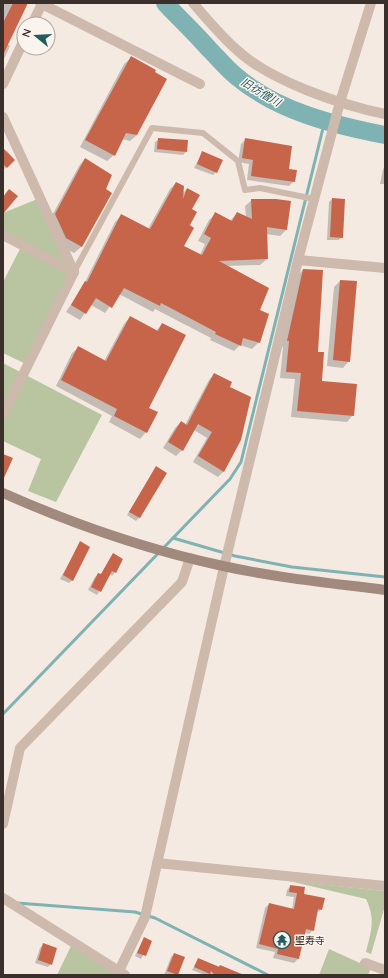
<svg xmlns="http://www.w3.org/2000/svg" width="388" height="978" font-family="Quicksand,'Noto Sans JP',sans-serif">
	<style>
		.green { fill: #b9c4a0 }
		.shadow { fill: #0003 }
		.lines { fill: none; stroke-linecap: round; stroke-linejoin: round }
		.stream { stroke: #7fb2b2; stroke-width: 3 }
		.river { stroke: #7fb2b2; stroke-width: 18 }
		.building { fill: #c7654b }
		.lane { stroke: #cdbaac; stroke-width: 6 }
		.street { stroke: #cdbaac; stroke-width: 10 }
		.secondary { stroke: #a1897d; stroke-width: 10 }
		.labels { text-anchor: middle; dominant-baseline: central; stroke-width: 3; stroke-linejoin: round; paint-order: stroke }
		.poi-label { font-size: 10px; fill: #3b2f2b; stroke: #fbf4ee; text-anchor: start }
		.water-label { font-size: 11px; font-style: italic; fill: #1f5c5e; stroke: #fbf4ee }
	</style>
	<rect width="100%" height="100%" fill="#f4eae1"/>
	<!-- green -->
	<g class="green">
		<polygon points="40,198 72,267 3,235 3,213"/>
		<polygon points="22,245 74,272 28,365 3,353 3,282"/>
		<polygon points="3,363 102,415 56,502 28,491 41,459 3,441"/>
		<path d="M289,881L385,891V906L371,954L366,952C371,932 376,920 366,899Z"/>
		<polygon points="73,942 116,969 114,975 57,975"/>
		<polygon points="329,949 371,968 368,975 319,975"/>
	</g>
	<!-- shadow -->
	<g class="shadow">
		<polygon points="3,3 24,3 7,44 10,46 3,61"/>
		<polygon points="131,58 137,135 130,141 122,139 114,155 107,161 80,147 124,64"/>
		<polygon points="159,139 186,152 183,155 154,152 155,142"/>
		<polygon points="246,139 288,170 294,181 289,186 247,180 249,164 238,162 241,144"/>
		<polygon points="7,151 14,160 3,170 3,154"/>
		<polygon points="202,153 216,172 213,175 194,168"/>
		<polygon points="85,159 105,189 110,193 81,247 74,253 59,245 49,221 79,166"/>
		<polygon points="385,167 385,184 380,184 383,169"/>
		<polygon points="176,183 182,194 187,189 191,209 183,246 200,255 205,244 198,241 209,220 215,214 230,221 237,213 246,217 245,206 252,200 286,230 280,236 266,234 267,259 260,265 227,266 258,311 259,342 252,349 240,345 234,351 210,340 211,338 155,309 153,312 119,294 105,313 91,305 80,320 66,312 84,284 115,222 121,216 148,229 170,189"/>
		<polygon points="332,199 342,237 339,240 327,240 329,202"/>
		<polygon points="303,270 321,382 353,415 347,422 291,417 295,379 280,378 283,347 281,347 297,276"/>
		<polygon points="340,281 349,361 343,368 327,366 334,287"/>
		<polygon points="130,317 156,331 162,324 148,408 146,432 140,439 109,422 112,416 56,386 72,353 79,347 104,361 124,324"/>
		<polygon points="214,374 228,387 224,471 218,477 193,462 207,438 194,430 182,450 176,456 163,448 175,428 181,422 185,425 209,380"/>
		<polygon points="156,468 140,517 136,521 127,515"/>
		<polygon points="80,543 73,580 69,583 60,579"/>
		<polygon points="113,554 115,572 112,576 110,574 97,595 88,590 95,577 99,574 101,575"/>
		<polygon points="291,886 321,910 316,913 313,930 309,934 304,933 298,959 294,963 273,958 275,952 256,948 265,908 269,904 292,910 294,897 286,896 287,890"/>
		<polygon points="144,938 151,941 141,959 135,956"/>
		<polygon points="43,945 51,964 48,967 35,963 40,948"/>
		<polygon points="174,954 184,957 177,975 164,975 171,957"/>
		<polygon points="199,959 234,972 232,975 205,975 192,970"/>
	</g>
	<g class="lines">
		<!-- stream -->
		<g class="stream">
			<polyline points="173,538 235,556 292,567 385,577"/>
			<polyline points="3,714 230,479 241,462 325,120"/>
			<polyline points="17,903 135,912 155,918 268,975"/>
		</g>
		<!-- river -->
		<path class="river" d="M165,3C179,18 195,33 209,49C218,58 226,68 237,77C278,111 333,125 385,135"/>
	</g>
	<!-- building -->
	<g class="building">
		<polygon points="13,3 28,3 3,55 3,23"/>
		<polygon points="131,56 156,70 155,72 167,79 137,135 126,133 115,156 85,140"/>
		<polygon points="158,138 188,140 187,152 157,149"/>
		<polygon points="245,138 292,146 289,169 297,170 295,182 251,176 253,160 242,158"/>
		<polygon points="3,148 15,160 7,168 3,164"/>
		<polygon points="202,151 223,160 217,173 197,164"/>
		<polygon points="85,158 112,175 106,189 112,193 82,247 66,238 55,214"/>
		<polygon points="176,182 184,186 183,199 187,188 200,195 192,209 197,212 190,225 194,228 184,246 202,255 211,238 204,234 215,212 232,221 237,212 252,219 251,199 276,199 291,201 287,230 267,227 268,259 219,261 269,288 260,310 269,314 260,343 243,338 241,346 215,334 216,332 161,303 160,306 124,288 112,308 96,298 86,314 71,305 85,281 87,282 121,214 150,229"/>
		<polygon points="9,189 18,196 3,214 3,197"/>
		<polygon points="332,198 345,199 343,238 330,237"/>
		<polygon points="303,269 323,270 318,352 324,352 322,381 357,384 354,416 297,411 301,373 286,372 289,341 287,341"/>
		<polygon points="340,280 357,281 350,362 333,360"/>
		<polygon points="130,316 158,331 162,323 186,335 149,408 158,412 147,433 114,416 117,409 61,380 78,346 106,361"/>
		<polygon points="214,373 232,382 230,387 251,397 241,440 224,472 198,456 212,432 198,424 183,451 168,442 181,421 187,425"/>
		<polygon points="3,454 13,458 3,480"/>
		<polygon points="156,466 167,473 140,518 129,512"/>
		<polygon points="80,541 90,547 73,581 63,575"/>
		<polygon points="113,553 123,559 116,573 112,571 101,592 91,587 98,573 101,574"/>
		<polygon points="290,885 305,887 304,894 325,898 322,910 318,909 314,931 306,929 299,959 277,954 278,949 259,944 269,903 294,909 297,893 289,892"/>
		<polygon points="144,937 152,941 146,956 137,953"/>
		<polygon points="43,943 57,948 52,965 38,960"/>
		<polygon points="174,953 185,957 178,975 167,971"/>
		<polygon points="198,958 219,967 220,965 244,975 215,975 211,971 210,974 194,967"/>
	</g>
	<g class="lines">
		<!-- lane -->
		<polyline class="lane" points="74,272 152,128 203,133 238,161 245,190 260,188 314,199"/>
		<!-- street -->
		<g class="street">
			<polyline points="40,3 200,84"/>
			<path d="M193,3C207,19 221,36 237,50C270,81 341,105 385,114"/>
			<polyline points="32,24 42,4"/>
			<polyline points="3,84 24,40"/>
			<polyline points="3,117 74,272"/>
			<polyline points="3,235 74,272"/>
			<polyline points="298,260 385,268"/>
			<polyline points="3,415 74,272"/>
			<polyline points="3,824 20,748 182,582 190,558"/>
			<polyline points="157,863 385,886"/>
			<polyline points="3,898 125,975"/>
			<polyline points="365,963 385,970"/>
			<polyline points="117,975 145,917 224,567 298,260 340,102 371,3"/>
		</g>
		<!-- secondary -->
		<path class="secondary" d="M3,493C73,524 148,550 223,566C277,578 331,583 385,590"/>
	</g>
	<!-- icons -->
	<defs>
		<symbol id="temple-ring" viewBox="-11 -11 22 22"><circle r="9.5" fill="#fbf4ee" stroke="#1f5c5e" stroke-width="1.5"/><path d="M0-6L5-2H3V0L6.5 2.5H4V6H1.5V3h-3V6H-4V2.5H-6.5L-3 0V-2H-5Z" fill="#1f5c5e"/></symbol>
	</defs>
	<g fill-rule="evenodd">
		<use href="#temple-ring" x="272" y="930" width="20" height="20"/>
	</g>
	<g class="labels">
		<!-- poi labels -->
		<g class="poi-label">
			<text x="295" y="940">聖寿寺</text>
		</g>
		<!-- water labels -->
		<g class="water-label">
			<text transform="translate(261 92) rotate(31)">旧彷僧川</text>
		</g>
	</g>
	<!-- border -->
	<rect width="388" height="978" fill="none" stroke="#3b2f2b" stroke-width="8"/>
	<!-- north arrow -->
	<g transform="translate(36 36) rotate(288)"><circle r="19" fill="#fbf4ee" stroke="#aea5a0"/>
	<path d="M0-3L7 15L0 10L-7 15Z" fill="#1f5c5e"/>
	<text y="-6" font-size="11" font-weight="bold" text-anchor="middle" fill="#3b2f2b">N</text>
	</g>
</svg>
